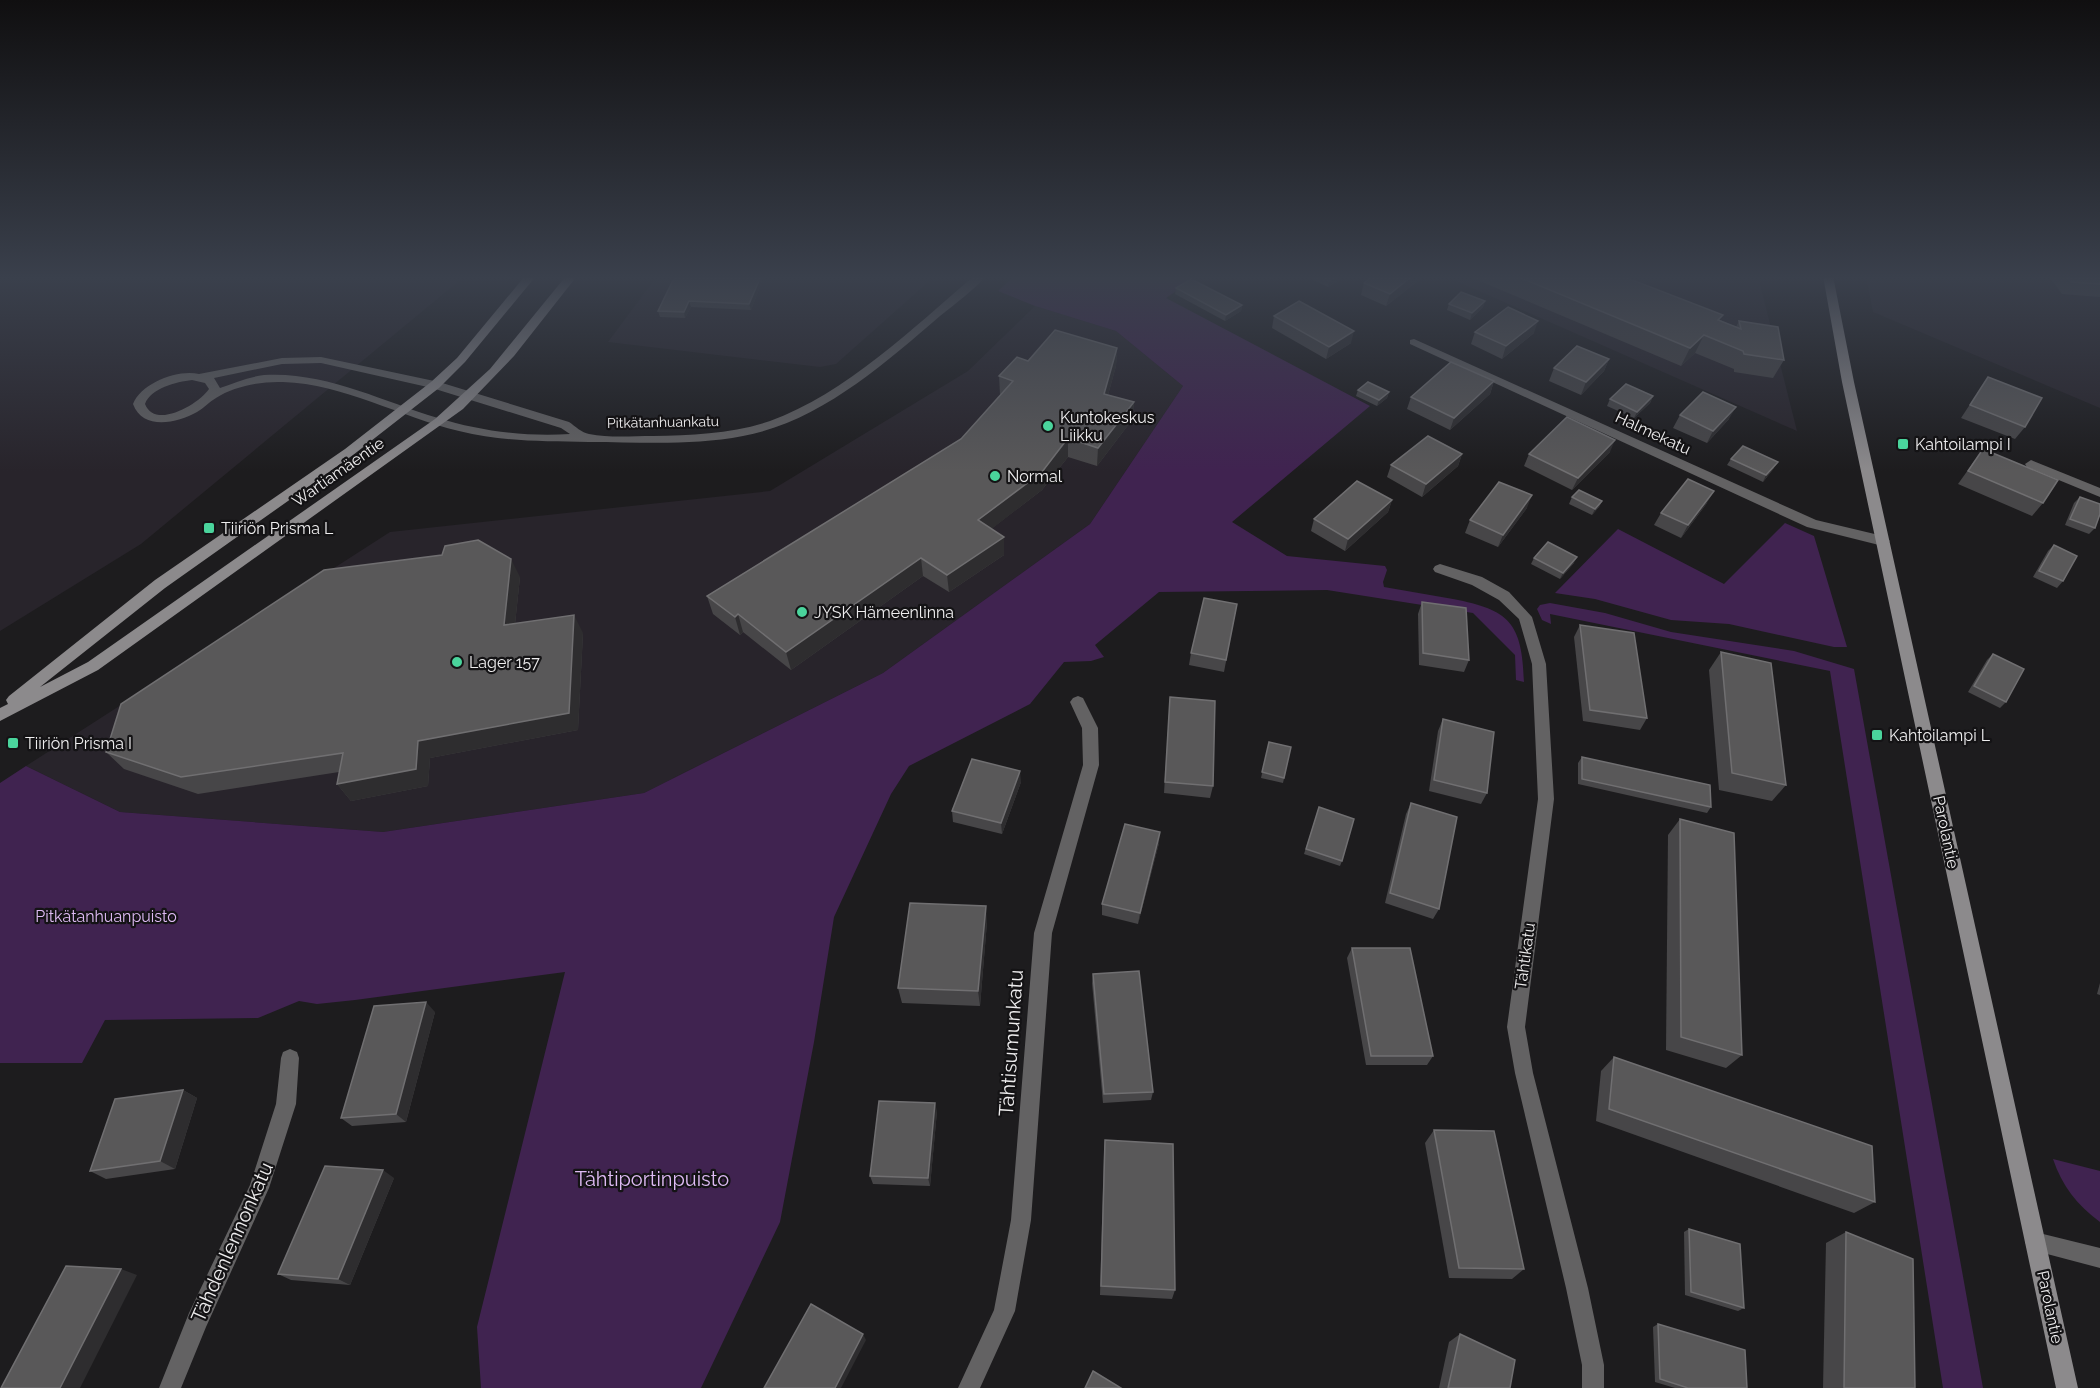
<svg xmlns="http://www.w3.org/2000/svg" width="2100" height="1388" font-family="Raleway,sans-serif">
	<style>
		.built { fill: #28242b }
		.green { fill: #402350 }
		.lines { fill: none; stroke-linecap: round; stroke-linejoin: round }
		.minor { fill: #636263; fill-rule: evenodd }
		.secondary { fill: #8c8a8c; fill-rule: evenodd }
		.wall { fill: #474648 }
		.shaded-wall { fill: #2e2d2f }
		.building { fill: #595859; stroke: #706f71; stroke-width: 1.5 }
		.poi-dot { fill: #4ad49c; stroke: #141315; stroke-width: 2 }
		.labels { text-anchor: middle; dominant-baseline: central; stroke-width: 4.5; stroke-linejoin: round; paint-order: stroke }
		.far-street-label { font-size: 14px; fill: #eeedee; stroke: #141315 }
		.poi-label { font-size: 16px; fill: #eeedee; stroke: #141315; text-anchor: start }
		.street-label { font-size: 16px; fill: #eeedee; stroke: #141315 }
		.park-label { font-size: 16px; fill: #dfbbf5; stroke: #141315 }
		.near-street-label { font-size: 20px; fill: #eeedee; stroke: #141315 }
		.near-park-label { font-size: 20px; fill: #dfbbf5; stroke: #141315 }
	</style>
	<rect width="100%" height="100%" fill="#1d1c1e"/>
	<!-- built -->
	<g class="built">
		<polygon points="0,276 465,276 141,544 0,631"/>
		<polygon points="657,276 935,276 836,364 820,367 608,342"/>
		<polygon points="1445,276 1758,276 1797,431"/>
		<polygon points="1866,276 2097,276 2100,279 2100,408 1873,312"/>
		<polygon points="1035,306 1116,331 1183,386 1090,524 883,673 644,793 383,832 120,812 26,766 390,532 770,491 968,371"/>
	</g>
	<!-- green -->
	<g class="green">
		<path d="M1014,276H1198L1166,298L1370,406L1232,522L1287,556L1385,566L1387,570L1383,582L1384,587C1407,591 1430,595 1453,599C1510,610 1522,623 1524,682L1516,680L1515,655L1473,613L1327,590L1159,592L1095,645L1104,657L1091,661L1064,662L1030,704L909,766L891,794L834,917L814,1042L780,1222L701,1388H481L477,1327L565,972L355,1000L317,1004L299,1001L258,1018L105,1020L82,1063H0V783L26,766L120,812L383,832L644,793L883,673L1090,524L1183,386L1116,331L1035,306L998,291Z"/>
		<polygon points="1785,523 1814,536 1847,647 1834,647 1729,624 1671,620 1595,599 1555,593 1618,529 1724,584"/>
		<polygon points="1550,603 1605,613 1671,632 1794,651 1854,669 1983,1388 1943,1388 1830,671 1550,614 1551,624 1542,620 1537,609 1540,605"/>
		<path d="M2053,1159L2100,1171V1222C2077,1205 2062,1186 2053,1159Z"/>
	</g>
	<g class="lines">
		<!-- minor -->
		<g class="minor">
			<path d="M974,276H986C973,291 956,303 940,316C883,365 819,422 743,436C691,446 640,442 589,442C542,441 505,442 459,431C400,417 344,384 283,382C262,381 234,386 216,398C209,402 204,408 197,412C177,423 143,431 133,404C141,383 178,369 199,374L282,358L321,357L439,382L569,422C575,426 582,433 589,434C609,438 632,436 653,436C692,435 733,434 770,421C845,394 914,327 974,276ZM321,363L432,388L561,428L570,434C526,437 480,431 438,418C382,401 324,371 264,375C249,377 234,383 220,388L214,378L282,364ZM192,380L205,383L209,389C199,404 155,430 145,404C151,388 176,382 192,380Z"/>
			<polygon points="1414,339 1816,520 1883,536 1890,541 1883,546 1807,527 1410,344 1410,340"/>
			<polygon points="2031,460 2100,488 2100,497 2027,467 2025,464"/>
			<polygon points="1440,564 1482,577 1509,592 1532,617 1546,664 1554,799 1525,1027 1533,1073 1588,1288 1604,1365 1604,1388 1582,1388 1582,1365 1566,1288 1515,1073 1507,1027 1538,799 1532,664 1519,619 1499,600 1472,585 1435,572 1433,569 1435,566"/>
			<polygon points="1078,696 1083,698 1098,728 1099,765 1052,933 1031,1220 1015,1311 980,1388 958,1388 994,1310 1011,1220 1034,933 1083,765 1082,728 1070,702 1073,698"/>
			<polygon points="290,1049 297,1052 299,1058 296,1104 269,1188 206,1327 181,1388 159,1388 189,1313 250,1185 276,1104 281,1058 283,1052"/>
			<polygon points="2035,1232 2100,1248 2100,1268 2028,1249 2025,1242 2028,1235"/>
		</g>
		<!-- secondary -->
		<g class="secondary">
			<polygon points="525,276 536,276 465,362 439,388 353,455 165,588 40,687 88,662 435,419 490,369 566,276 577,276 514,356 463,409 98,670 0,721 0,708 8,704 6,700 9,696 155,580 345,449 431,382 457,358"/>
			<polygon points="1823,276 1833,276 1854,382 2078,1388 2056,1388 1842,382"/>
		</g>
	</g>
	<!-- wall -->
	<g class="wall">
		<polygon points="764,276 751,310 691,307 685,318 660,317 658,311"/>
		<polygon points="1307,276 1341,276 1341,279 1328,287 1307,277"/>
		<polygon points="1372,276 1420,276 1419,280 1386,306 1361,295 1364,283"/>
		<polygon points="1468,276 1622,276 1736,327 1739,321 1784,360 1773,378 1734,372 1734,369 1695,353 1681,366"/>
		<polygon points="2049,276 2100,276 2100,297 2062,294"/>
		<polygon points="1176,288 1242,305 1241,311 1225,321 1175,294"/>
		<polygon points="1485,301 1483,307 1470,320 1447,310 1449,304"/>
		<polygon points="1274,316 1351,343 1326,359 1272,328"/>
		<polygon points="1475,332 1534,333 1502,359 1471,344"/>
		<polygon points="1117,348 1116,366 1108,395 1134,402 1132,420 1097,466 1068,457 1042,490 991,529 1004,537 1004,555 949,592 923,576 791,670 743,632 740,635 713,614 707,596 961,439 1000,395 999,376"/>
		<polygon points="1609,359 1604,371 1581,395 1549,381 1554,368"/>
		<polygon points="1988,377 2025,427 2015,439 1961,418"/>
		<polygon points="1494,381 1490,394 1450,430 1407,409 1411,397"/>
		<polygon points="1358,390 1389,392 1387,398 1377,406 1356,396"/>
		<polygon points="1653,396 1650,403 1634,418 1607,406 1610,399"/>
		<polygon points="1680,415 1729,419 1707,443 1673,428"/>
		<polygon points="1983,449 2043,503 2032,516 1958,484"/>
		<polygon points="1610,452 1572,490 1524,466 1529,454"/>
		<polygon points="1462,454 1458,466 1422,497 1387,477 1391,465"/>
		<polygon points="1731,459 1774,468 1763,482 1727,465"/>
		<polygon points="1572,497 1602,501 1599,507 1592,515 1569,504"/>
		<polygon points="2080,497 2095,528 2089,534 2065,525 2074,503"/>
		<polygon points="1392,500 1388,512 1345,551 1311,531 1314,519"/>
		<polygon points="1707,503 1681,538 1654,525 1661,513"/>
		<polygon points="1527,508 1498,547 1465,533 1470,520"/>
		<polygon points="2054,545 2063,581 2057,588 2033,577 2048,551"/>
		<polygon points="1534,558 1574,563 1560,579 1531,564"/>
		<polygon points="520,577 515,624 583,633 578,730 430,758 428,786 351,801 337,784 339,772 198,794 124,769 106,752"/>
		<polygon points="1422,602 1469,660 1464,672 1419,665 1418,614"/>
		<polygon points="1237,604 1224,672 1189,665 1191,653"/>
		<polygon points="1580,625 1647,718 1640,730 1583,721 1574,637"/>
		<polygon points="1721,652 1786,785 1772,801 1719,790 1709,670"/>
		<polygon points="1993,654 2006,702 2000,708 1968,692 1987,660"/>
		<polygon points="1170,697 1213,786 1210,798 1164,793"/>
		<polygon points="1443,719 1487,793 1481,804 1429,791 1438,731"/>
		<polygon points="1269,742 1291,747 1283,783 1261,778"/>
		<polygon points="1582,757 1711,807 1707,813 1578,784 1578,763"/>
		<polygon points="1021,782 1002,834 953,822 952,811"/>
		<polygon points="1411,803 1439,909 1433,919 1385,903 1406,814"/>
		<polygon points="1319,807 1342,861 1340,866 1304,854"/>
		<polygon points="1680,819 1742,1055 1726,1068 1666,1050 1668,835"/>
		<polygon points="1159,843 1138,924 1102,915 1102,904"/>
		<polygon points="987,922 980,1006 902,1003 898,988"/>
		<polygon points="1352,948 1433,1056 1427,1065 1366,1065 1347,958"/>
		<polygon points="1093,974 1153,1092 1151,1100 1103,1103 1092,983"/>
		<polygon points="2100,983 2100,995 2097,994"/>
		<polygon points="435,1012 406,1122 352,1126 341,1118"/>
		<polygon points="1614,1057 1875,1202 1854,1213 1596,1121 1601,1071"/>
		<polygon points="183,1090 197,1098 175,1169 106,1179 90,1171"/>
		<polygon points="937,1111 930,1186 873,1184 870,1176"/>
		<polygon points="1434,1130 1524,1269 1512,1279 1449,1278 1425,1143"/>
		<polygon points="1105,1140 1175,1290 1172,1299 1100,1295 1104,1152"/>
		<polygon points="394,1178 350,1285 291,1280 278,1274"/>
		<polygon points="1689,1229 1744,1308 1738,1311 1685,1295 1684,1232"/>
		<polygon points="1846,1232 1915,1388 1823,1388 1826,1243"/>
		<polygon points="1658,1324 1747,1388 1675,1388 1655,1382 1653,1327"/>
		<polygon points="1460,1334 1510,1388 1439,1388 1449,1342"/>
	</g>
	<!-- shaded-wall -->
	<g class="shaded-wall">
		<polygon points="761,276 764,276 751,310 749,304"/>
		<polygon points="1337,276 1341,276 1341,279 1328,287 1329,281"/>
		<polygon points="1412,276 1420,276 1419,280 1386,306 1390,294"/>
		<polygon points="689,301 691,307 685,318 684,312"/>
		<polygon points="1485,301 1483,307 1470,320 1472,313"/>
		<polygon points="1242,305 1241,311 1225,321 1226,315"/>
		<polygon points="1538,321 1534,333 1502,359 1506,346"/>
		<polygon points="1354,331 1351,343 1326,359 1329,347"/>
		<polygon points="1704,335 1695,353 1681,366 1690,348"/>
		<polygon points="1117,348 1116,366 1103,413 1104,394"/>
		<polygon points="1609,359 1604,371 1581,395 1586,382"/>
		<polygon points="1494,381 1490,394 1450,430 1454,418"/>
		<polygon points="1389,392 1387,398 1377,406 1379,400"/>
		<polygon points="1653,396 1650,403 1634,418 1637,412"/>
		<polygon points="1134,402 1132,420 1097,466 1098,448"/>
		<polygon points="1736,407 1729,419 1707,443 1713,431"/>
		<polygon points="1068,438 1068,457 1042,490 980,538 978,520"/>
		<polygon points="1615,440 1610,452 1572,490 1578,478"/>
		<polygon points="1462,454 1458,466 1422,497 1426,484"/>
		<polygon points="1778,462 1774,468 1763,482 1766,475"/>
		<polygon points="1714,491 1707,503 1681,538 1688,525"/>
		<polygon points="1532,495 1527,508 1498,547 1503,535"/>
		<polygon points="1392,500 1388,512 1345,551 1348,539"/>
		<polygon points="1602,501 1599,507 1592,515 1595,509"/>
		<polygon points="1004,537 1004,555 949,592 947,575"/>
		<polygon points="1577,557 1574,563 1560,579 1563,573"/>
		<polygon points="921,558 923,576 791,670 786,652"/>
		<polygon points="511,559 520,577 513,643 504,625"/>
		<polygon points="738,614 743,632 740,635 735,617"/>
		<polygon points="574,615 583,633 578,730 430,758 428,786 351,801 337,784 418,741"/>
		<polygon points="1020,771 1021,782 1002,834 1001,823"/>
		<polygon points="1160,832 1159,843 1138,924 1140,913"/>
		<polygon points="986,906 987,922 980,1006 978,991"/>
		<polygon points="426,1002 435,1012 406,1122 396,1114"/>
		<polygon points="183,1090 197,1098 175,1169 160,1161"/>
		<polygon points="935,1103 937,1111 930,1186 928,1178"/>
		<polygon points="383,1170 394,1178 350,1285 338,1279"/>
		<polygon points="121,1269 137,1275 80,1388 60,1388"/>
		<polygon points="863,1334 866,1340 841,1388 835,1388"/>
	</g>
	<!-- building -->
	<g class="building">
		<polygon points="675,276 761,276 749,304 689,301 684,312 658,311"/>
		<polygon points="1319,276 1337,276 1329,281"/>
		<polygon points="1372,276 1412,276 1390,294 1364,283"/>
		<polygon points="1516,276 1622,276 1723,315 1718,320 1741,329 1739,321 1778,327 1784,360 1744,354 1743,351 1704,335 1690,348"/>
		<polygon points="2066,276 2100,276 2100,284 2071,282"/>
		<polygon points="1191,279 1242,305 1226,315 1176,288"/>
		<polygon points="1461,292 1485,301 1472,313 1449,304"/>
		<polygon points="1299,301 1354,331 1329,347 1274,316"/>
		<polygon points="1508,307 1538,321 1506,346 1475,332"/>
		<polygon points="1055,330 1117,348 1104,394 1134,402 1098,448 1068,438 1042,472 978,520 1004,537 947,575 921,558 786,652 738,614 735,617 707,596 961,439 1013,381 999,376 1017,357 1028,361"/>
		<polygon points="1577,346 1609,359 1586,382 1554,368"/>
		<polygon points="1451,362 1494,381 1454,418 1411,397"/>
		<polygon points="1988,377 2042,398 2025,427 1970,405"/>
		<polygon points="1368,382 1389,392 1379,400 1358,390"/>
		<polygon points="1626,384 1653,396 1637,412 1610,399"/>
		<polygon points="1703,392 1736,407 1713,431 1680,415"/>
		<polygon points="1567,417 1615,440 1578,478 1529,454"/>
		<polygon points="1428,436 1462,454 1426,484 1391,465"/>
		<polygon points="1743,446 1778,462 1766,475 1731,459"/>
		<polygon points="1983,449 2058,480 2043,503 1968,471"/>
		<polygon points="1688,479 1714,491 1688,525 1661,513"/>
		<polygon points="1357,481 1392,500 1348,539 1314,519"/>
		<polygon points="1499,482 1532,495 1503,535 1470,520"/>
		<polygon points="1579,490 1602,501 1595,509 1572,497"/>
		<polygon points="2080,497 2100,504 2100,514 2095,528 2070,519"/>
		<polygon points="478,540 511,559 504,625 574,615 569,713 418,741 416,769 337,784 343,753 181,777 106,752 121,704 324,570 442,555 445,546"/>
		<polygon points="1548,542 1577,557 1563,573 1534,558"/>
		<polygon points="2054,545 2077,556 2063,581 2039,571"/>
		<polygon points="1204,598 1237,604 1226,660 1191,653"/>
		<polygon points="1422,602 1466,608 1469,660 1423,653"/>
		<polygon points="1580,625 1634,633 1647,718 1590,710"/>
		<polygon points="1721,652 1771,663 1786,785 1732,773"/>
		<polygon points="1993,654 2024,669 2006,702 1974,686"/>
		<polygon points="1170,697 1215,701 1213,786 1165,782"/>
		<polygon points="1443,719 1494,732 1487,793 1434,780"/>
		<polygon points="1269,742 1291,747 1284,778 1262,772"/>
		<polygon points="1582,757 1710,785 1711,807 1582,779"/>
		<polygon points="972,759 1020,771 1001,823 952,811"/>
		<polygon points="1411,803 1457,817 1439,909 1390,893"/>
		<polygon points="1319,807 1354,819 1342,861 1306,849"/>
		<polygon points="1680,819 1734,833 1742,1055 1681,1037"/>
		<polygon points="1125,824 1160,832 1140,913 1102,904"/>
		<polygon points="910,903 986,906 978,991 898,988"/>
		<polygon points="1352,948 1410,948 1433,1056 1371,1056"/>
		<polygon points="1139,971 1153,1092 1104,1094 1093,974"/>
		<polygon points="426,1002 396,1114 341,1118 374,1006"/>
		<polygon points="1614,1057 1872,1146 1875,1202 1609,1109"/>
		<polygon points="183,1090 160,1161 90,1171 115,1099"/>
		<polygon points="879,1101 935,1103 928,1178 870,1176"/>
		<polygon points="1434,1130 1494,1131 1524,1269 1459,1268"/>
		<polygon points="1105,1140 1173,1144 1175,1290 1101,1286"/>
		<polygon points="325,1166 383,1170 338,1279 278,1274"/>
		<polygon points="1689,1229 1740,1244 1744,1308 1691,1292"/>
		<polygon points="1846,1232 1913,1259 1915,1388 1844,1388"/>
		<polygon points="66,1266 121,1269 60,1388 1,1388"/>
		<polygon points="811,1304 863,1334 835,1388 764,1388"/>
		<polygon points="1658,1324 1745,1350 1747,1388 1688,1388 1660,1379"/>
		<polygon points="1460,1334 1515,1360 1510,1388 1448,1388"/>
		<polygon points="1093,1371 1121,1388 1085,1388"/>
	</g>
	<!-- sky -->
	<linearGradient id="sky" x2="0" y2="1"><stop stop-color="#100f10"/><stop offset="0.59" stop-color="#3a404c"/><stop offset="1" stop-color="#3a404c" stop-opacity="0"/></linearGradient>
	<rect width="2100" height="471" fill="url(#sky)"/>
	<!-- markers -->
	<g class="poi-dot">
		<circle cx="1048" cy="426" r="6"/>
		<rect x="1897" y="438" width="12" height="12" rx="3"/>
		<circle cx="995" cy="476" r="6"/>
		<rect x="203" y="522" width="12" height="12" rx="3"/>
		<circle cx="802" cy="612" r="6"/>
		<circle cx="457" cy="662" r="6"/>
		<rect x="1871" y="729" width="12" height="12" rx="3"/>
		<rect x="7" y="737" width="12" height="12" rx="3"/>
	</g>
	<g class="labels">
		<!-- far-street labels -->
		<g class="far-street-label">
			<text transform="translate(663 422) rotate(-1)">Pitkätanhuankatu</text>
		</g>
		<!-- poi labels -->
		<g class="poi-label">
			<text x="1060" y="417">Kuntokeskus<tspan x="1060" dy="18">Liikku</tspan></text>
			<text x="1915" y="444">Kahtoilampi I</text>
			<text x="1007" y="476">Normal</text>
			<text x="221" y="528">Tiiriön Prisma L</text>
			<text x="814" y="612">JYSK Hämeenlinna</text>
			<text x="469" y="662">Lager 157</text>
			<text x="1889" y="735">Kahtoilampi L</text>
			<text x="25" y="743">Tiiriön Prisma I</text>
		</g>
		<!-- street labels -->
		<g class="street-label">
			<text transform="translate(1653 433) rotate(25)">Halmekatu</text>
			<text transform="translate(338 472) rotate(-35)">Wartiamäentie</text>
			<text transform="translate(1946 832) rotate(78)">Parolantie</text>
			<text transform="translate(1525 956) rotate(-82)">Tähtikatu</text>
			<text transform="translate(2050 1307) rotate(78)">Parolantie</text>
		</g>
		<!-- park labels -->
		<g class="park-label">
			<text x="106" y="916">Pitkätanhuanpuisto</text>
		</g>
		<!-- near-street labels -->
		<g class="near-street-label">
			<text transform="translate(1011 1043) rotate(-86)">Tähtisumunkatu</text>
			<text transform="translate(232 1242) rotate(-66)">Tähdenlennonkatu</text>
		</g>
		<!-- near-park labels -->
		<g class="near-park-label">
			<text x="652" y="1179">Tähtiportinpuisto</text>
		</g>
	</g>
</svg>
